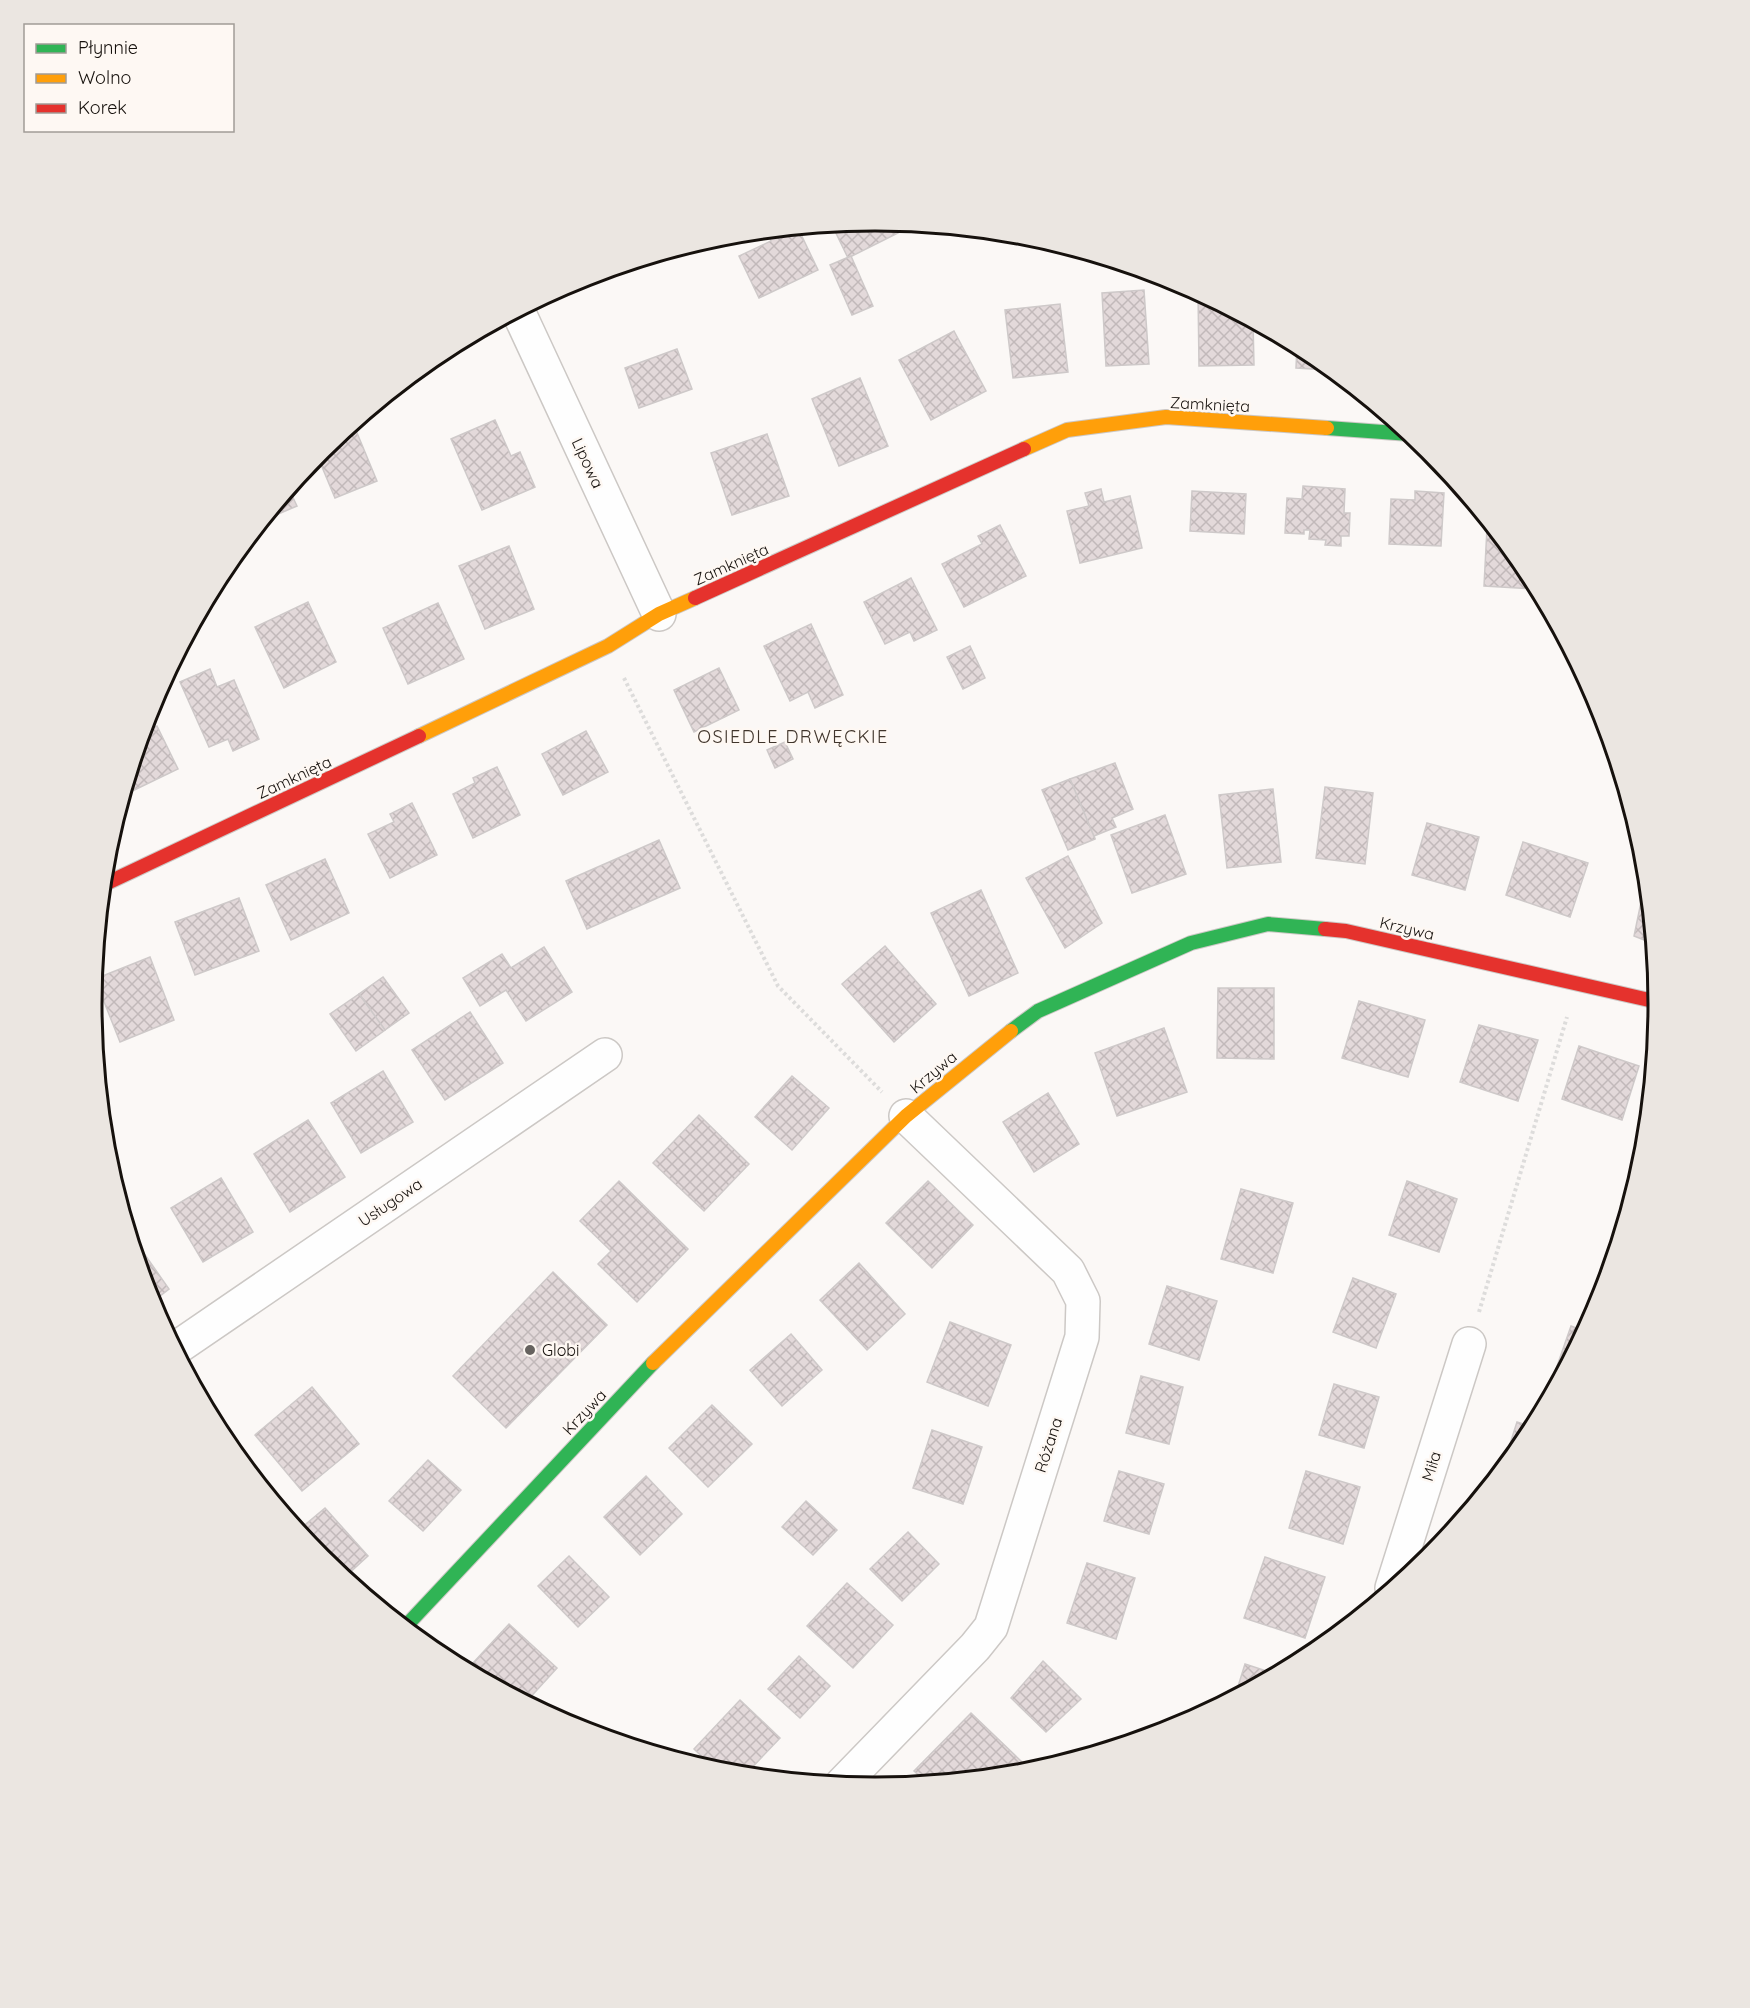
<svg xmlns="http://www.w3.org/2000/svg" width="1750" height="2008" font-family="Quicksand,sans-serif">
	<style>
		.building { fill: url(#building-cross-hatch); stroke: #cec9c9; stroke-width: 1.5 }
		.lines { fill: none; stroke-linecap: round; stroke-linejoin: round }
		.street-casing { stroke: #ccc8c5; stroke-width: 36 }
		.fast-casing { stroke: #ccc8c5; stroke-width: 16 }
		.slow-casing { stroke: #ccc8c5; stroke-width: 16 }
		.jam-casing { stroke: #ccc8c5; stroke-width: 16 }
		.path { stroke: #dddcdb; stroke-width: 4; stroke-dasharray: 3 3; stroke-linecap: butt }
		.street { stroke: #fefefe; stroke-width: 33 }
		.fast { stroke: #30b455; stroke-width: 14 }
		.slow { stroke: #ff9f0a; stroke-width: 14 }
		.jam { stroke: #e5322d; stroke-width: 14 }
		.poi-dot { fill: #66625f; stroke: #fef8f3; stroke-width: 2 }
		.labels { text-anchor: middle; dominant-baseline: central; stroke-width: 5; stroke-linejoin: round; paint-order: stroke }
		.street-label { font-size: 16px; fill: #16110d; stroke: #fef8f3 }
		.poi-label { font-size: 16px; fill: #16110d; stroke: #fef8f3; text-anchor: start }
		.neighbourhood-label { font-size: 18px; letter-spacing: 1.5px; fill: #40352c; stroke: #fef8f3 }
		.rim { fill: none; stroke: #16110d; stroke-width: 3 }
	</style>
	<defs>
		<pattern id="building-cross-hatch" width="8" height="8" patternUnits="userSpaceOnUse" patternTransform="scale(1.5)"><rect width="8" height="8" fill="#e3d9da"/><path d="M0 0l8 8M0 8l8-8" fill="none" stroke="#c2b9ba"/></pattern>
	</defs>
	<rect width="100%" height="100%" fill="#fbf8f6"/>
	<!-- building -->
	<g class="building">
		<polygon points="875,221 914,225 848,258 832,225"/>
		<polygon points="798,228 818,270 759,298 739,256 771,241 766,231"/>
		<polygon points="851,256 873,306 852,315 830,265"/>
		<polygon points="1144,290 1149,364 1106,366 1102,293"/>
		<polygon points="1198,292 1253,322 1254,365 1199,366"/>
		<polygon points="1060,304 1068,372 1013,378 1005,310"/>
		<polygon points="954,331 986,391 931,420 899,360"/>
		<polygon points="1297,345 1311,353 1331,370 1296,368"/>
		<polygon points="677,349 692,389 639,408 625,368"/>
		<polygon points="860,378 888,446 839,466 812,399"/>
		<polygon points="495,420 511,456 520,452 535,487 482,510 451,439"/>
		<polygon points="355,428 377,481 335,498 317,455 341,434"/>
		<polygon points="767,434 789,496 732,515 711,453"/>
		<polygon points="1303,486 1345,489 1344,513 1350,513 1349,536 1341,536 1341,546 1325,545 1326,540 1309,539 1310,530 1304,530 1304,534 1285,533 1287,498 1302,499"/>
		<polygon points="289,489 297,506 262,521"/>
		<polygon points="1101,489 1104,502 1130,496 1142,548 1080,563 1067,511 1089,506 1085,493"/>
		<polygon points="1192,491 1246,494 1244,534 1190,531"/>
		<polygon points="1415,491 1444,493 1441,546 1389,544 1391,499 1415,500"/>
		<polygon points="1000,525 1026,576 964,607 942,564 982,544 978,536"/>
		<polygon points="1487,528 1493,529 1527,569 1537,589 1484,586"/>
		<polygon points="509,546 534,609 485,629 459,566"/>
		<polygon points="911,578 937,630 914,641 910,632 885,644 864,602"/>
		<polygon points="308,602 336,662 284,688 255,627"/>
		<polygon points="438,603 464,659 408,684 383,628"/>
		<polygon points="811,624 843,695 815,708 808,692 790,701 764,646"/>
		<polygon points="970,646 985,678 963,689 947,657"/>
		<polygon points="719,668 739,710 694,732 674,690"/>
		<polygon points="210,669 217,687 234,680 259,739 233,751 228,739 209,747 180,682"/>
		<polygon points="157,726 178,769 124,795 143,733"/>
		<polygon points="586,731 608,772 563,795 542,754"/>
		<polygon points="785,742 793,759 775,768 767,750"/>
		<polygon points="1115,763 1133,809 1112,818 1116,827 1094,836 1095,839 1070,779"/>
		<polygon points="497,767 520,815 473,838 453,794 475,783 473,778"/>
		<polygon points="1070,779 1095,839 1068,850 1042,790"/>
		<polygon points="1325,787 1373,793 1365,864 1316,858"/>
		<polygon points="1273,789 1281,862 1227,868 1219,795"/>
		<polygon points="412,803 437,855 390,878 368,834 394,822 390,814"/>
		<polygon points="1165,815 1186,874 1132,893 1111,835"/>
		<polygon points="1427,823 1479,837 1465,890 1412,875"/>
		<polygon points="659,840 680,888 587,929 566,881"/>
		<polygon points="1523,842 1588,863 1570,917 1506,895"/>
		<polygon points="1068,856 1102,923 1065,948 1026,878"/>
		<polygon points="325,859 349,913 291,940 266,885"/>
		<polygon points="1646,878 1652,943 1634,936"/>
		<polygon points="981,890 1018,973 969,996 931,913"/>
		<polygon points="239,898 259,951 195,975 175,922"/>
		<polygon points="885,946 936,1004 894,1042 842,984"/>
		<polygon points="544,947 572,992 526,1021 506,990 480,1006 463,978 502,954 511,968"/>
		<polygon points="150,957 174,1020 120,1042 95,979"/>
		<polygon points="383,977 409,1013 385,1030 359,994"/>
		<polygon points="1218,988 1274,988 1274,1059 1217,1058"/>
		<polygon points="359,994 385,1030 356,1051 330,1014"/>
		<polygon points="1359,1001 1425,1020 1408,1077 1342,1058"/>
		<polygon points="470,1012 503,1063 445,1100 412,1050"/>
		<polygon points="1479,1025 1538,1040 1518,1101 1460,1082"/>
		<polygon points="1164,1028 1187,1092 1117,1116 1095,1053"/>
		<polygon points="1579,1046 1639,1066 1622,1120 1562,1099"/>
		<polygon points="383,1071 413,1122 361,1153 331,1103"/>
		<polygon points="792,1076 829,1108 792,1150 755,1117"/>
		<polygon points="1048,1093 1079,1144 1034,1172 1003,1122"/>
		<polygon points="699,1115 749,1164 704,1211 653,1163"/>
		<polygon points="308,1120 345,1177 290,1212 254,1154"/>
		<polygon points="221,1178 253,1232 203,1262 171,1208"/>
		<polygon points="619,1181 688,1249 637,1302 598,1264 611,1251 580,1221"/>
		<polygon points="928,1181 973,1225 932,1268 886,1223"/>
		<polygon points="1407,1181 1457,1199 1439,1252 1389,1235"/>
		<polygon points="1241,1189 1293,1203 1273,1273 1221,1259"/>
		<polygon points="129,1232 169,1289 151,1303"/>
		<polygon points="859,1263 905,1314 867,1350 820,1300"/>
		<polygon points="553,1272 607,1325 506,1428 453,1376"/>
		<polygon points="1353,1278 1396,1294 1376,1348 1333,1332"/>
		<polygon points="1167,1286 1217,1301 1199,1360 1149,1344"/>
		<polygon points="950,1322 1011,1345 988,1406 927,1382"/>
		<polygon points="1571,1326 1584,1331 1554,1388 1550,1386"/>
		<polygon points="791,1334 822,1370 782,1406 750,1370"/>
		<polygon points="1141,1376 1183,1387 1169,1444 1126,1433"/>
		<polygon points="1334,1384 1379,1397 1364,1448 1319,1435"/>
		<polygon points="312,1387 359,1444 302,1491 255,1435"/>
		<polygon points="712,1405 752,1444 708,1487 669,1448"/>
		<polygon points="1517,1422 1533,1427 1502,1469"/>
		<polygon points="932,1430 982,1447 963,1504 913,1488"/>
		<polygon points="428,1460 461,1490 423,1531 389,1501"/>
		<polygon points="1119,1471 1164,1484 1149,1534 1104,1521"/>
		<polygon points="1306,1471 1360,1487 1343,1544 1289,1528"/>
		<polygon points="646,1476 682,1514 640,1555 604,1517"/>
		<polygon points="806,1501 837,1530 813,1555 782,1527"/>
		<polygon points="325,1508 368,1556 345,1577 300,1529"/>
		<polygon points="908,1532 939,1564 902,1601 870,1569"/>
		<polygon points="569,1556 609,1597 578,1627 538,1586"/>
		<polygon points="1265,1557 1325,1577 1305,1638 1244,1618"/>
		<polygon points="1087,1563 1135,1578 1116,1639 1067,1623"/>
		<polygon points="847,1583 893,1625 853,1668 807,1626"/>
		<polygon points="509,1624 557,1668 526,1702 500,1687 473,1663"/>
		<polygon points="799,1656 830,1686 800,1718 768,1689"/>
		<polygon points="1043,1661 1081,1699 1046,1732 1011,1698"/>
		<polygon points="1245,1664 1276,1674 1235,1696"/>
		<polygon points="740,1700 780,1738 745,1775 717,1771 694,1749"/>
		<polygon points="971,1713 1022,1762 1010,1774 926,1782 914,1771"/>
	</g>
	<g class="lines">
		<defs>
			<g id="street">
				<polyline points="518,311 659,614"/>
				<polyline points="175,1349 605,1055"/>
				<polyline points="1392,1588 1469,1344"/>
				<polyline points="842,1784 975,1647 991,1627 1082,1337 1083,1301 1068,1271 906,1116"/>
			</g>
			<g id="fast">
				<polyline points="1327,428 1410,434"/>
				<polyline points="1011,1031 1038,1011 1191,943 1268,924 1325,929"/>
				<polyline points="405,1627 653,1363"/>
			</g>
			<g id="slow">
				<polyline points="1024,449 1067,430 1166,417 1327,428"/>
				<polyline points="419,736 608,646 659,614 695,598"/>
				<polyline points="653,1363 906,1116 1011,1031"/>
			</g>
			<g id="jam">
				<polyline points="695,598 1024,449"/>
				<polyline points="103,885 419,736"/>
				<polyline points="1325,929 1346,931 1658,1002"/>
			</g>
		</defs>
		<!-- street casing -->
		<use href="#street" class="street-casing"/>
		<!-- fast casing -->
		<use href="#fast" class="fast-casing"/>
		<!-- slow casing -->
		<use href="#slow" class="slow-casing"/>
		<!-- jam casing -->
		<use href="#jam" class="jam-casing"/>
		<!-- path -->
		<g class="path">
			<polyline points="624,678 778,986 882,1092"/>
			<polyline points="1479,1312 1567,1017"/>
		</g>
		<!-- street -->
		<use href="#street" class="street"/>
		<!-- fast -->
		<use href="#fast" class="fast"/>
		<!-- slow -->
		<use href="#slow" class="slow"/>
		<!-- jam -->
		<use href="#jam" class="jam"/>
	</g>
	<!-- markers -->
	<circle class="poi-dot" cx="530" cy="1350" r="6"/>
	<g class="labels">
		<!-- street labels -->
		<g class="street-label">
			<text transform="translate(1210 404) rotate(3)">Zamknięta</text>
			<text transform="translate(588 463) rotate(65)">Lipowa</text>
			<text transform="translate(731 564) rotate(-24)">Zamknięta</text>
			<text transform="translate(294 777) rotate(-25)">Zamknięta</text>
			<text transform="translate(1407 928) rotate(13)">Krzywa</text>
			<text transform="translate(933 1072) rotate(-40)">Krzywa</text>
			<text transform="translate(390 1202) rotate(-34)">Usługowa</text>
			<text transform="translate(584 1412) rotate(-47)">Krzywa</text>
			<text transform="translate(1048 1445) rotate(-72)">Różana</text>
			<text transform="translate(1431 1466) rotate(-73)">Miła</text>
		</g>
		<!-- poi labels -->
		<g class="poi-label">
			<text x="542" y="1350">Globi</text>
		</g>
		<!-- neighbourhood labels -->
		<g class="neighbourhood-label">
			<text x="793" y="736">OSIEDLE DRWĘCKIE</text>
		</g>
	</g>
	<!-- crop -->
	<path d="M0 0H1750V2008H0ZM102 1004a773 773 0 1 1 1546 0a773 773 0 1 1-1546 0Z" fill="#ebe6e1" fill-rule="evenodd"/>
	<path class="rim" d="M102 1004a773 773 0 1 1 1546 0a773 773 0 1 1-1546 0Z"/>
	<!-- legend -->
	<rect x="24" y="24" width="210" height="108" fill="#fef8f3" stroke="#a19c97" stroke-width="1.5"/>
	<rect x="36" y="44" width="30" height="9" fill="#30b455" stroke="#a19c97" stroke-width="1.5"/>
	<text x="78" y="54" font-size="18" fill="#16110d">Płynnie</text>
	<rect x="36" y="74" width="30" height="9" fill="#ff9f0a" stroke="#a19c97" stroke-width="1.5"/>
	<text x="78" y="84" font-size="18" fill="#16110d">Wolno</text>
	<rect x="36" y="104" width="30" height="9" fill="#e5322d" stroke="#a19c97" stroke-width="1.5"/>
	<text x="78" y="114" font-size="18" fill="#16110d">Korek</text>
</svg>
